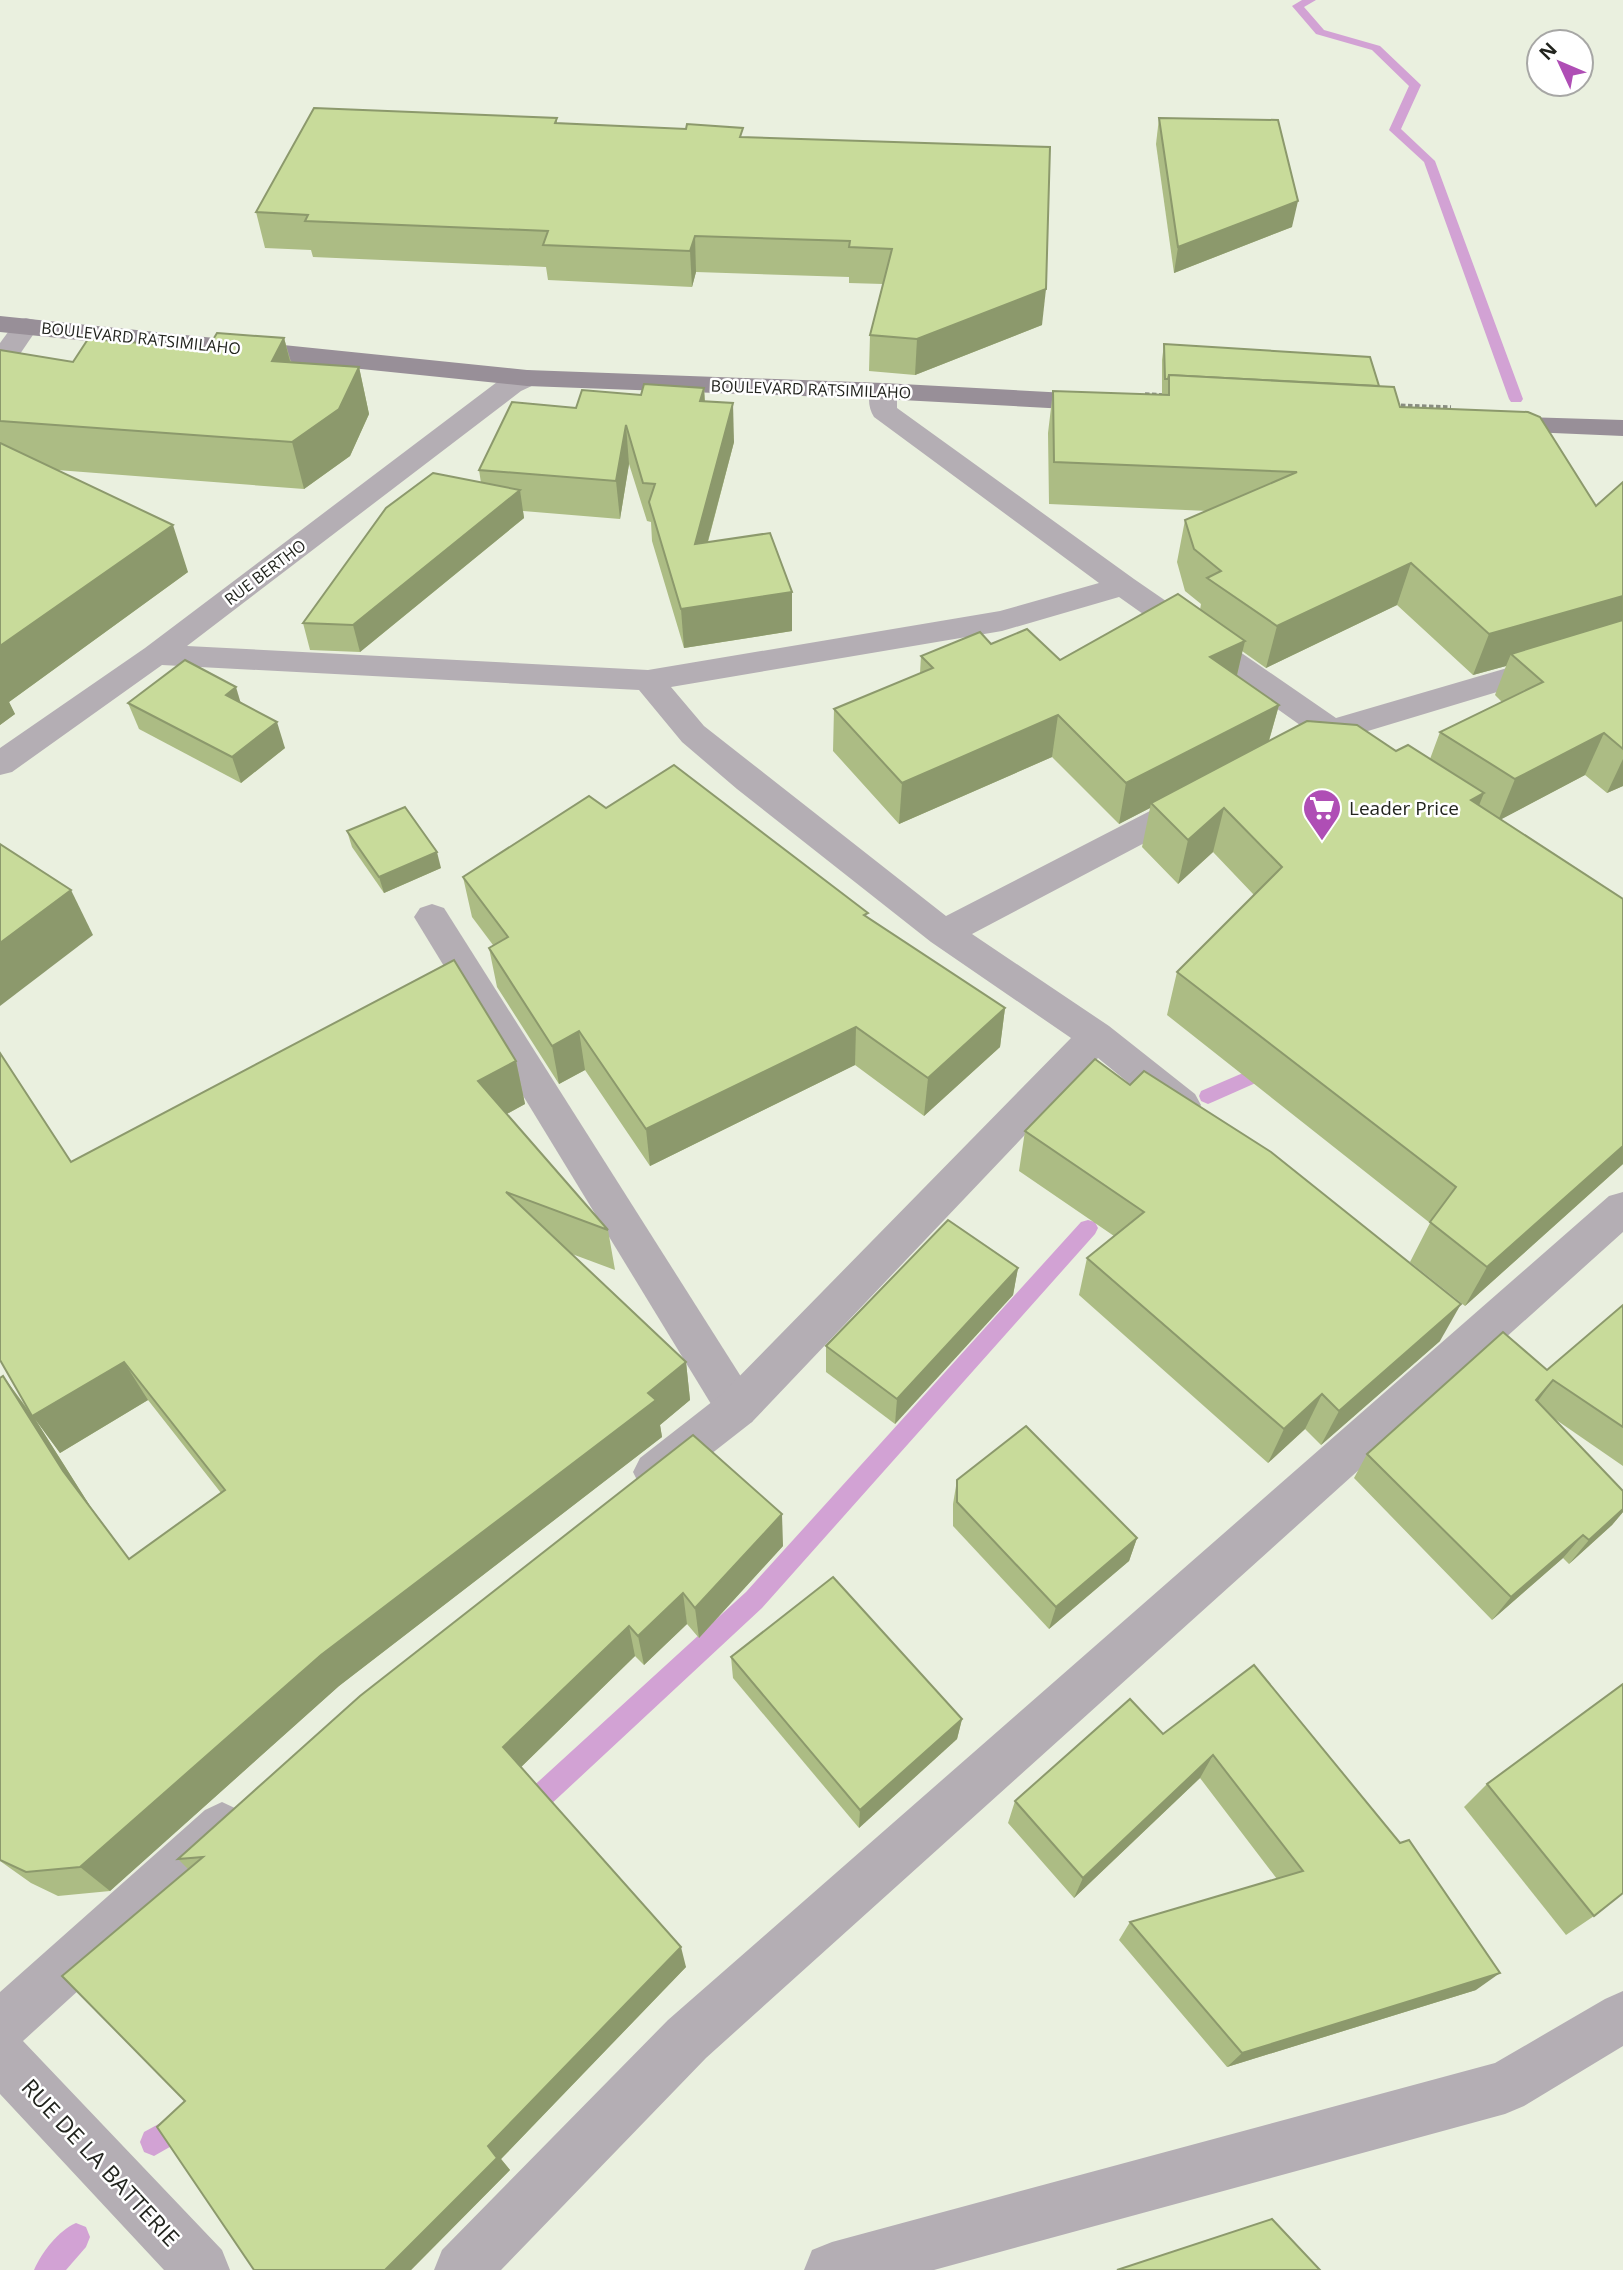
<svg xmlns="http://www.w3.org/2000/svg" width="1623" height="2270" font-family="'Open Sans',sans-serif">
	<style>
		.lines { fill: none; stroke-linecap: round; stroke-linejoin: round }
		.stream { fill: #d2a2d4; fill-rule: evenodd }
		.path { stroke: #898d81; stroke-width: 3.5; stroke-dasharray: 4.5 2.5; stroke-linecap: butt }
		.service { fill: #b4aeb4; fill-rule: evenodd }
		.minor { fill: #b4aeb4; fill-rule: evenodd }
		.tertiary { fill: #b4aeb4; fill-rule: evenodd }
		.secondary { fill: #988f98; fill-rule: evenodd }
		.wall { fill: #acbc84; fill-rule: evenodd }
		.shaded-wall { fill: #8c996c }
		.building { fill: #c8db9a; stroke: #8c996c; stroke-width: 2 }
		.labels { text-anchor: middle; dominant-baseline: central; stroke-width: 5; stroke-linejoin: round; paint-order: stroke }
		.far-street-label { font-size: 16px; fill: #22241e; stroke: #fff }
		.poi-label { font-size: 19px; fill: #22241e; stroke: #fff; text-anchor: start }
		.near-street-label { font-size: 23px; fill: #22241e; stroke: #fff }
	</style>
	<rect width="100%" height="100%" fill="#eaf0df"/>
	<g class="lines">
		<!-- stream -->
		<g class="stream">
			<polygon points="1302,0 1316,0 1304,7 1324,30 1380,46 1421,85 1401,129 1435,161 1523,399 1521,402 1511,402 1509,399 1424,162 1389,130 1409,86 1372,50 1316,34 1292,6"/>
			<polygon points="1271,1061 1278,1063 1280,1068 1278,1073 1215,1101 1208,1104 1201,1101 1199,1096 1201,1091"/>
			<polygon points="1088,1220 1095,1222 1098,1228 1095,1234 762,1608 534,1820 525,1823 516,1820 513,1811 516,1802 746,1592 1081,1222"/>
			<polygon points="186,2109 196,2112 199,2122 196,2132 154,2156 144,2152 140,2142 144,2132"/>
			<path d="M76,2223L86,2227L90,2237L86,2247L66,2270H34C41,2253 59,2230 76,2223Z"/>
		</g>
		<!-- path -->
		<g class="path">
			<polyline points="1145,394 1165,395"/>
			<polyline points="1394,405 1451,407"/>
		</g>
		<!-- service -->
		<polygon class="service" points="432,904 444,908 752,1394 758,1408 752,1422 737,1427 722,1422 414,917 420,908"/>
		<!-- minor -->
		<g class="minor">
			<path d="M527,370L536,372L540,378L536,384L521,391L187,646L648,670L1000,611L1099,583L874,417C868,408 867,394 873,385L883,383L893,385L897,391V408L1134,579L1336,718L1623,634V654L1358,734L1374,744L1378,752L1374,760C1355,765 1345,756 1330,745L1314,751L1303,748L1298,740L1307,730L1119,597L1002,631L671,687L704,726L946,916L1181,795L1193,791L1205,795L1210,803L1205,811L972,934L1109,1026L1195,1094L1201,1105L1195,1116L1182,1120L1169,1116L1098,1058L752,1422L670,1486L655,1492L640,1486L633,1472L640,1458L722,1394L1071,1038L931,942L737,789L682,742L639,690L162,665L12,772L0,775V748L145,648L501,379Z"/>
			<polygon points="1623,1192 1623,1232 706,2058 501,2270 434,2270 442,2250 668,2020 1609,1196"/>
			<polygon points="222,1802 239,1810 247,1827 239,1844 23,2041 222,2250 230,2270 164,2270 0,2094 0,1992 205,1810"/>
		</g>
		<!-- tertiary -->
		<g class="tertiary">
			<polygon points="26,318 35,320 39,326 20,354 0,362 0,343 17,320"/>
			<polygon points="1623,1991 1623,2046 1524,2106 1505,2114 934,2270 804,2270 812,2250 832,2242 1495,2063 1605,1999"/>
		</g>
		<!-- secondary -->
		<g class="secondary">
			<polygon points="0,316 527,370 883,383 1104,395 1114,397 1118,403 1114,409 1104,411 883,399 527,386 0,332"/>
			<polygon points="1493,416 1623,420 1623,436 1483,430 1479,424 1483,418"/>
		</g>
	</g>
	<!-- wall -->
	<g class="wall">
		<polygon points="557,118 557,123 743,137 1042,325 915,375 869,371 870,335 883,284 849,283 849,277 696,272 692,287 548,280 546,267 313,257 311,250 265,248 256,212"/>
		<polygon points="1159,118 1292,227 1174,273 1156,144"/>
		<polygon points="284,338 291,362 359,367 369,414 350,456 304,489 57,470 188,572 9,702 15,714 0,725 0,350 73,362 208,348"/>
		<path d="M1164,344L1379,386L1400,407L1596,506L1623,482V786L1607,793L1585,775L1501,819L1623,1164L1465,1306L1410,1262L1430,1223L1167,1015L1177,972L1254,895L1213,852L1178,884L1142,847L1150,808L1119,824L1052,757L899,824L833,751L834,709L920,673L921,656L991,644L1060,660L1200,610L1201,604L1185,591L1177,562L1185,520L1208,511L1049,504L1048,433L1053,391L1162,395V360ZM1397,605L1473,675L1506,666L1495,695L1502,702L1440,732L1430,759L1396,751L1269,741L1279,705L1237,676L1242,651L1266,668Z"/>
		<polygon points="704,388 705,402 734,442 708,542 792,592 792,631 684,648 652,541 651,522 647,521 629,464 620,519 523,511 524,518 360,652 310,650 303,623 481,483 479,470 576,408 641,395"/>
		<polygon points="241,702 285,748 241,783 139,729 128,703"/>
		<polygon points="606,808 867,917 1005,1008 1000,1047 924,1116 855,1065 650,1166 585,1070 559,1084 497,987 489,948 493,945 472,917 463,877"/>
		<polygon points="347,831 441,868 384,893 352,847"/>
		<path d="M516,1061L525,1104L507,1114L608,1230L615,1270L572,1254L686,1362L690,1400L660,1425L662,1437L339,1686L110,1891L58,1896L31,1883L0,1861V1378L3,1376L30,1412L71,1162ZM148,1400L221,1493L129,1559L90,1506L35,1419L60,1453Z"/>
		<polygon points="1025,1131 1440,1341 1321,1445 1305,1429 1268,1463 1079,1295 1087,1258 1114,1236 1019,1171"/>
		<polygon points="1018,1268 1013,1295 895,1424 826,1372 826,1346"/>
		<polygon points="1623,1305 1623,1466 1552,1417 1623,1491 1623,1512 1612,1525 1569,1564 1563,1558 1492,1620 1354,1478 1367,1454 1547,1370"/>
		<polygon points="957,1480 1137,1538 1129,1561 1049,1629 953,1526 953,1504"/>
		<polygon points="783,1546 699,1638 687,1624 644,1665 635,1656 521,1767 686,1967 501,2159 510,2170 411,2270 254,2270 185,2101 188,1869 178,1859 360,1696"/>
		<polygon points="731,1657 962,1719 957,1739 859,1828 733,1678"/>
		<polygon points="1254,1665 1476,1990 1227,2067 1119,1940 1130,1922 1277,1879 1200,1778 1074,1898 1008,1823 1015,1801 1163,1734"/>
		<polygon points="1487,1784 1594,1916 1566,1935 1464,1807"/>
	</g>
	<!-- shaded-wall -->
	<g class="shaded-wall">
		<polygon points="1298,201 1292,227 1174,273 1178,247"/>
		<polygon points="695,236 696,272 692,287 690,251"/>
		<polygon points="1046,289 1042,325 915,375 917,339"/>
		<polygon points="284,338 296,384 272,361"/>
		<polygon points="359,367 369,414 350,456 304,489 292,442"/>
		<polygon points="704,388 706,427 700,401"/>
		<polygon points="733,403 734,442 697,582 695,544"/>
		<polygon points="626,425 629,464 620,519 616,481"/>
		<polygon points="520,490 524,518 360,652 353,625"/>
		<polygon points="173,525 188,572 9,702 15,714 0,725 0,646"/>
		<polygon points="1411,563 1397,605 1266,668 1277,626"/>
		<polygon points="792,592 792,631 684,648 681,609"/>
		<polygon points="1623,596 1623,632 1511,654 1506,666 1473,675 1489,634"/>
		<polygon points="1245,641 1235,683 1210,657"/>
		<polygon points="236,687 244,714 226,695"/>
		<polygon points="1279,705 1267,747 1151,803 1150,808 1119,824 1126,783"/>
		<polygon points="1058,715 1052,757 899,824 902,783"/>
		<polygon points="277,722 285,748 241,783 232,757"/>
		<polygon points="1604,733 1585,775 1498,821 1515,779"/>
		<polygon points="1623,759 1623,786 1607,793"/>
		<polygon points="1484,793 1466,838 1471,800"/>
		<polygon points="1224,808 1213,852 1178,884 1188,840"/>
		<polygon points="437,852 441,868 384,893 379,877"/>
		<polygon points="71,890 93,935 0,1006 0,943"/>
		<polygon points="1005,1008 1000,1047 924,1116 928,1078"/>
		<polygon points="856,1027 855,1065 650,1166 646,1129"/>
		<polygon points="579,1031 585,1070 559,1084 552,1046"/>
		<polygon points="516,1061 525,1104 488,1124 478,1081"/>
		<polygon points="1623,1146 1623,1164 1465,1306 1487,1267"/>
		<polygon points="1018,1268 1013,1295 895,1424 897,1399"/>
		<polygon points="1461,1304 1440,1341 1321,1445 1339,1411"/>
		<polygon points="124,1362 148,1400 60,1453 35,1419 90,1506 63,1471 3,1376 32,1416"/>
		<polygon points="686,1362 690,1400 660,1425 662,1437 339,1686 110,1891 80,1867 321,1655"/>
		<polygon points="1553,1380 1535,1405 1536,1400"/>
		<polygon points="1322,1394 1305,1429 1268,1463 1284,1429"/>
		<polygon points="1623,1509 1623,1512 1612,1525 1569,1564 1589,1540"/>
		<polygon points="782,1514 783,1546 699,1638 695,1608"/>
		<polygon points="1583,1535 1563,1558 1492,1620 1511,1597"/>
		<polygon points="1137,1538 1129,1561 1049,1629 1056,1607"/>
		<polygon points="683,1593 687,1624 644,1665 638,1636"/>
		<polygon points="629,1626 635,1656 515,1773 503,1747"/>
		<polygon points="962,1719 957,1739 859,1828 860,1810"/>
		<polygon points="1213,1755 1200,1778 1074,1898 1083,1878"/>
		<polygon points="681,1947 686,1967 501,2159 510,2170 411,2270 385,2270 488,2146"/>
		<polygon points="1500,1973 1476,1990 1227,2067 1242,2053"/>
	</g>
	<!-- building -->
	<g class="building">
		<polygon points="314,108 557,118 555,123 686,129 687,124 743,128 740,137 1050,147 1046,289 917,339 870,335 892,249 849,247 850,241 695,236 690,251 543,245 548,231 305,221 308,215 256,212"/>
		<polygon points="1159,118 1278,120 1298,201 1178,247"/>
		<polygon points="217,333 284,338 272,361 359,367 339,409 292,442 0,421 0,350 73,362 88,339 208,348"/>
		<polygon points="1164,344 1370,357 1379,386 1169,375 1168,379 1165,379"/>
		<polygon points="1169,375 1394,387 1400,407 1528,412 1540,417 1596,506 1623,482 1623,596 1489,634 1411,563 1277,626 1207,578 1221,571 1194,549 1185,520 1297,472 1054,462 1053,391 1169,395"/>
		<polygon points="644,384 704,388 700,401 733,403 695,544 770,533 792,592 681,609 649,502 655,484 643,483 626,425 616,481 479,470 512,402 576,408 582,390 641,395"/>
		<polygon points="0,443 173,525 0,646"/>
		<polygon points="433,473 520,490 353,625 303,623 386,508"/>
		<polygon points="1178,594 1245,641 1210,657 1279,705 1126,783 1058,715 902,783 834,709 933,668 921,656 980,632 991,644 1027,629 1060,660"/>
		<polygon points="1623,620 1623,749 1604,733 1515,779 1440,732 1543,682 1511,654"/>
		<polygon points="185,660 236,687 226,695 277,722 232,757 128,703"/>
		<polygon points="1307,721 1357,725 1396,751 1408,745 1484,793 1471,800 1623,899 1623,1146 1487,1267 1430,1222 1456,1187 1177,972 1282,867 1224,808 1188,840 1151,803"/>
		<polygon points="674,765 868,913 864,915 1005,1008 928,1078 856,1027 646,1129 579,1031 552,1046 489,948 508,937 463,877 589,796 606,808"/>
		<polygon points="405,807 437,852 379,877 347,831"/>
		<polygon points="0,844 71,890 0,943"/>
		<polygon points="454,960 516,1061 478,1081 608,1230 506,1192 686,1362 648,1393 656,1400 321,1655 80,1867 26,1872 0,1860 0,1378 3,1376 63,1471 129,1559 225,1490 124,1362 32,1416 0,1360 0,1053 71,1162"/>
		<polygon points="1095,1059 1130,1085 1144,1071 1271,1152 1461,1304 1339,1411 1322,1394 1284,1429 1087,1258 1144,1212 1025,1131"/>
		<polygon points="948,1220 1018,1268 897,1399 826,1346"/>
		<polygon points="1623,1305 1623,1427 1553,1380 1536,1400 1623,1491 1623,1509 1589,1540 1583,1535 1511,1597 1367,1454 1503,1332 1547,1370"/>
		<polygon points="1026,1426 1137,1538 1056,1607 957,1502 957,1480"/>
		<polygon points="693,1435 782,1514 695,1608 683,1593 638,1636 629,1626 503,1747 681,1947 488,2146 497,2158 385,2270 254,2270 157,2127 185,2101 62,1976 203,1857 178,1859 360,1696"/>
		<polygon points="833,1577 962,1719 860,1810 731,1657"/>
		<polygon points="1254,1665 1400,1843 1409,1840 1500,1973 1242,2053 1130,1922 1303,1871 1213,1755 1083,1878 1015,1801 1130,1699 1163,1734"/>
		<polygon points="1623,1684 1623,1893 1594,1916 1487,1784"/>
		<polygon points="1272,2219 1320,2270 1117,2270"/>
	</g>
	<!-- icons -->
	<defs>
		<symbol id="supermarket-pin" viewBox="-11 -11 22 30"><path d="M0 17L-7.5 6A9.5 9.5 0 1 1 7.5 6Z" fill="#af4eb5" stroke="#fff"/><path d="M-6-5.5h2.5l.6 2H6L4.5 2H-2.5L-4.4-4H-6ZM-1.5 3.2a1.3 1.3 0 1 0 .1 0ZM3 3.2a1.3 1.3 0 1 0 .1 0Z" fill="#fff"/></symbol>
	</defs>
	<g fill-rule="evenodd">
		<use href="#supermarket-pin" x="1300" y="786" width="44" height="60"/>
	</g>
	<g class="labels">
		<!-- far-street labels -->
		<g class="far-street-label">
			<text transform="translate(141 338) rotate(6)">BOULEVARD RATSIMILAHO</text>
			<text transform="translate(811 389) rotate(2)">BOULEVARD RATSIMILAHO</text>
			<text transform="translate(265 572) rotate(-37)">RUE BERTHO</text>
		</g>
		<!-- poi labels -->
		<g class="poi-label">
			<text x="1349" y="808">Leader Price</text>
		</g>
		<!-- near-street labels -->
		<g class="near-street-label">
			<text transform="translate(101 2162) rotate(47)">RUE DE LA BATTERIE</text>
		</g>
	</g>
	<!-- north arrow -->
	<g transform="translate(1560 63) rotate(314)"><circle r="33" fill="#ffffff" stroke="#a7a7a5" stroke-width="2"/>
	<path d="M0-5L12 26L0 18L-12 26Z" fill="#af4eb5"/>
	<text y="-10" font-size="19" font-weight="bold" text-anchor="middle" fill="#22241e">N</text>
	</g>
</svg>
